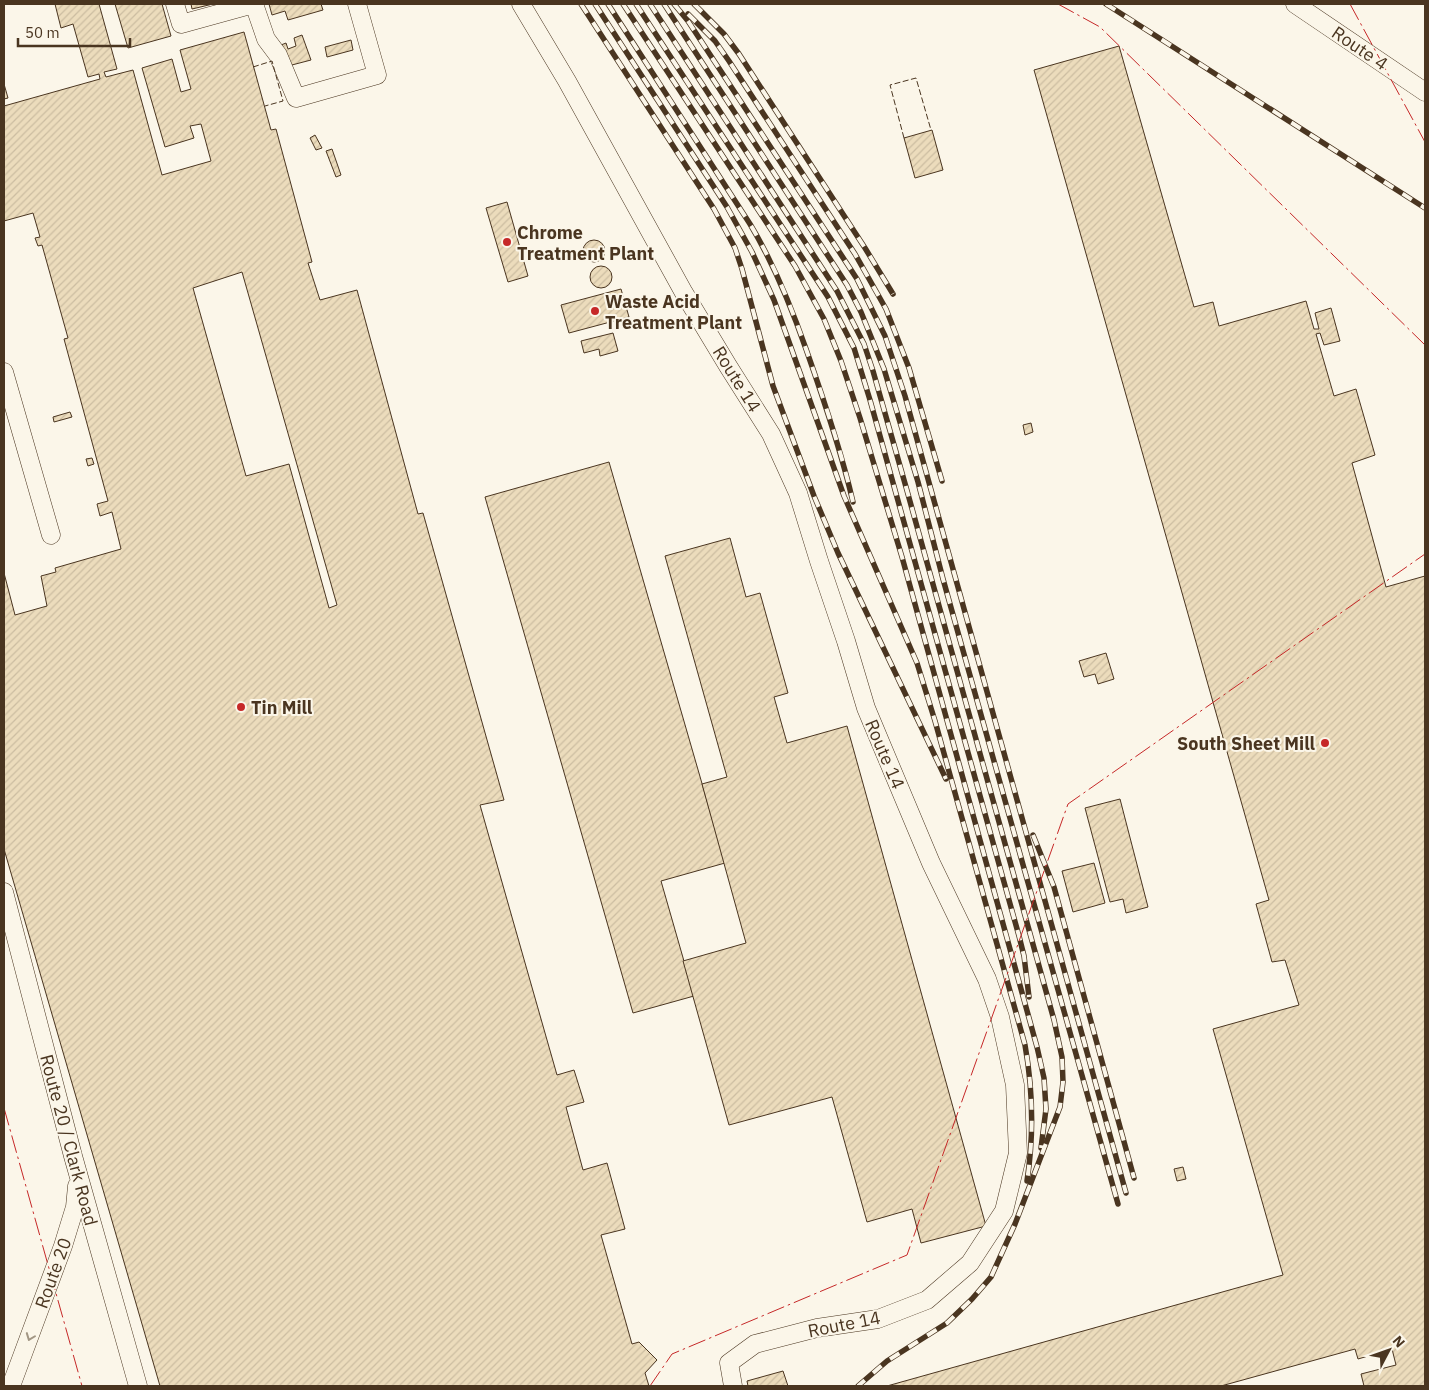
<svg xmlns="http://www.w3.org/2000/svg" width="1429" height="1390" font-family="'IBM Plex Sans',sans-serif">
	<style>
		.building { fill: url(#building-hatch); stroke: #4a3520; fill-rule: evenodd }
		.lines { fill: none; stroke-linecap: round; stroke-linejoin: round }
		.minor-casing { stroke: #4a3520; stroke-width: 19 }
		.minor { stroke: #fbf6e9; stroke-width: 18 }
		.rail-casing { stroke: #4a3520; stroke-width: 5.5 }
		.rail { stroke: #fbf6e9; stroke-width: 4; stroke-dasharray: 11; stroke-linecap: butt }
		.fence { stroke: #4a3520; stroke-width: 1; stroke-dasharray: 6 2.5; stroke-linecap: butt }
		.power { stroke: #c62828; stroke-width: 1; stroke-dasharray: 18 4 2.5 4; stroke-linecap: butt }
		.oneway { stroke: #a29684 }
		.poi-dot { fill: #c62828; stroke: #fbf6e9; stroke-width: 2 }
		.labels { text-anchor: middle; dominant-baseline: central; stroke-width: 4; stroke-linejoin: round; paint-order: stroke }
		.street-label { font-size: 18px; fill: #4a3520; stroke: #fbf6e9 }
		.poi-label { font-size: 18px; font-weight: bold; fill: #4a3520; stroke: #fbf6e9; text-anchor: start }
	</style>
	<defs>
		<pattern id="building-hatch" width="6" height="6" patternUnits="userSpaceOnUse" patternTransform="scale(1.25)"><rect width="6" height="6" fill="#ecdcbc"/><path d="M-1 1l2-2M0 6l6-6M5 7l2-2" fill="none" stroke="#ccbda1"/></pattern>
	</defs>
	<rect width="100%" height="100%" fill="#fbf6e9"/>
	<!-- building -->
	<g class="building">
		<path d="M55,4H99L117,69L104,72L106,77L133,70L162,175L211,161L201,124L190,126L194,138L165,147L142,68L172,59L181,92L191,89L180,50L244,32L271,130L276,129L312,262L308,263L320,300L357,290L418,514L423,513L504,800L480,805L557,1075L574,1070L584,1102L566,1107L583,1170L607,1163L625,1229L601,1235L632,1344L639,1342L657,1360L645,1373L649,1386H160L4,849V573L15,615L47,606L41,576L56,572L55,568L121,549L112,512L100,516L97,504L108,501L64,339L68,338L42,245L38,246L35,238L40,237L33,213L4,221V106L100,79L99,74L88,77L73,24L61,28ZM242,272L337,605L329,608L289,464L246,476L193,288Z"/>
		<polygon points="115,4 162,4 171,36 128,48"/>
		<polygon points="191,4 213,4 192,9"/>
		<polygon points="269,4 321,4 323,10 288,20 285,11 272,15"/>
		<polygon points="302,35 311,60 288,66 281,45 286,43 288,49 296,46 294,38"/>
		<polygon points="351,40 353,50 327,57 325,47"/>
		<polygon points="1119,46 1194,307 1213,302 1219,326 1306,301 1314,329 1319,329 1315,313 1331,308 1340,341 1324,345 1320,333 1316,334 1334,396 1356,389 1375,455 1352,463 1386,587 1425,576 1425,1386 1364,1386 1361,1374 1396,1365 1392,1349 1358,1359 1355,1349 1221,1386 887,1386 1283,1275 1213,1029 1299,1005 1285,960 1272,962 1256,904 1269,900 1034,70"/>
		<polygon points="4,84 8,98 4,99"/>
		<polygon points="932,130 943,170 915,178 904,138"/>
		<polygon points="315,135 322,148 316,150 310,138"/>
		<polygon points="332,149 341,175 336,177 326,151"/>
		<polygon points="507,202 528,276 508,282 486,208"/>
		<circle cx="594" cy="251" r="11"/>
		<circle cx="601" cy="277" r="11"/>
		<polygon points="621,289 629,317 569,333 561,305"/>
		<polygon points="613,333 618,351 600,356 599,349 584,353 581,341"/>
		<polygon points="70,412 72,417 54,422 53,417"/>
		<polygon points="1031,423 1033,432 1025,435 1023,425"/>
		<polygon points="92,458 94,464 88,466 86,459"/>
		<polygon points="609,462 725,863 661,881 694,996 633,1013 485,497"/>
		<polygon points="730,538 746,597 760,593 788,693 774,697 787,743 847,726 986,1226 921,1243 912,1209 867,1222 832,1097 729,1125 683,961 746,943 702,784 727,777 665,556"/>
		<polygon points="1106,653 1114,679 1098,684 1095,674 1084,677 1079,661"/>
		<polygon points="1120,799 1148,907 1126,913 1123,899 1110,902 1085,808"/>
		<polygon points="1094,863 1105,903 1073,912 1062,871"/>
		<polygon points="1183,1167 1186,1179 1177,1181 1174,1169"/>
		<polygon points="783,1371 788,1386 748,1386 747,1381"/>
	</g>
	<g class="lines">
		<defs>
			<g id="minor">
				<polyline points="175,4 181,24 254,4 266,39 278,55 296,98 377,75 357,4"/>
				<polyline points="521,4 567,81 684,293 728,366 771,434 798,493 819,561 846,641 866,708 931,863 987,979 1000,1017 1015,1085 1018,1153 1004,1211 970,1263 927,1300 878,1319 817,1328 755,1344 729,1363 733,1386"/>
				<polyline points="1295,4 1425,92"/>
				<polyline points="4,372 51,535"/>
				<polyline points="4,892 73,1156 138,1386"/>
				<polyline points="11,1386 63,1246 75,1207 77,1186"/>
			</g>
		</defs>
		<!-- minor casing -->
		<use href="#minor" class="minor-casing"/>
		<!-- minor -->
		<use href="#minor" class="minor"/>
		<defs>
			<g id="rail">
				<polyline points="581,4 714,209 735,248 742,269 773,386 814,496 838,553 946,779"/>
				<path d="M595,4L727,207L752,252L774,300L844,496L917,663L935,721L1025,1045C1033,1090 1034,1135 1027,1181"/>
				<path d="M608,4L750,224C774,264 791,306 806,349C824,400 841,450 853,502"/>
				<polyline points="623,4 795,266 824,319 841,361 860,418 902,557 1037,1047 1044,1078 1046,1109 1041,1148"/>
				<polyline points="636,4 828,297 854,348 870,400 1019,936 1024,956 1029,997"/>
				<polyline points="650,4 837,291 864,344 873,371 906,487 1054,1020 1062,1057 1063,1082 1060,1107 1015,1224 991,1277 972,1299 947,1323 887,1361 858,1386"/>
				<polyline points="664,4 847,285 861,312 884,369 918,482 943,579 1118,1204"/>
				<polyline points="674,4 688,21 857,279 885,336 905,396 1126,1193"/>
				<polyline points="694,4 724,34 739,54 865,248 893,294"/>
				<polyline points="1106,4 1425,208"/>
				<polyline points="688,14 715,41 729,61 855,254 886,309 909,368 942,481"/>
				<polyline points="1033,835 1054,887 1134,1178"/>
			</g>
		</defs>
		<!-- rail casing -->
		<use href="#rail" class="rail-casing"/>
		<!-- rail -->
		<use href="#rail" class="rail"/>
		<!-- fence -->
		<g class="fence">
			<polyline points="253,67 272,61 283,101 265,106"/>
			<polyline points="904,138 890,85 916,78 931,130"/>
		</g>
		<!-- power -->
		<g class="power">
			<polyline points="1058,4 1100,27 1425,345"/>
			<polyline points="1350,4 1425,142"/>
			<polyline points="4,1108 82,1386"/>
			<polyline points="650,1386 672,1354 907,1255 1068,804 1425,554"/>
		</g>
	</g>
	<!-- one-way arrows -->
	<defs><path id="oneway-chevron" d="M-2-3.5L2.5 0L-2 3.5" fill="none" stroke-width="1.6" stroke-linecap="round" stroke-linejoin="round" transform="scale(1.25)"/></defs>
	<use class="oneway" href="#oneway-chevron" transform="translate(30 1337) rotate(111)"/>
	<!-- markers -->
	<g class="poi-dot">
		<circle cx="507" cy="242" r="5"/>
		<circle cx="595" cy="311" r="5"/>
		<circle cx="241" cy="707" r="5"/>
		<circle cx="1325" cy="743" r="5"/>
	</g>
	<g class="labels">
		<!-- street labels -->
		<g class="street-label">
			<text transform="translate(1360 48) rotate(34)">Route 4</text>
			<text transform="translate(737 379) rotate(58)">Route 14</text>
			<text transform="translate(885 754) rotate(67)">Route 14</text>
			<text transform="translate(69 1140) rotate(75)">Route 20 / Clark Road</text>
			<text transform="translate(53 1273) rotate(-70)">Route 20</text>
			<text transform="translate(844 1324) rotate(-11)">Route 14</text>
		</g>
		<!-- poi labels -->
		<g class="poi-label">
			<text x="517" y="232">Chrome<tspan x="517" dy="21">Treatment Plant</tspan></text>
			<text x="605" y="301">Waste Acid<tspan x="605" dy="21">Treatment Plant</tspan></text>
			<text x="251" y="707">Tin Mill</text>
			<text x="1315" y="743" text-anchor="end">South Sheet Mill</text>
		</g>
	</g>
	<!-- border -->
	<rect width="1429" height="1390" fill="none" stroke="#4a3520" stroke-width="10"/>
	<!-- north arrow -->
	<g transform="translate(1389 1350) rotate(49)" stroke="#fbf6e9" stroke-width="4" paint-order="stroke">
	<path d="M0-4L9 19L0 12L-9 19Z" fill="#4a3520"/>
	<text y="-8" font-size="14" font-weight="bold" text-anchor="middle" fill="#4a3520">N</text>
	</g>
	<!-- scale -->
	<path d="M18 38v8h112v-8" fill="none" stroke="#4a3520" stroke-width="2.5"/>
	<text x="25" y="38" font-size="15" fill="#4a3520" stroke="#fbf6e9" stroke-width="4" paint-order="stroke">50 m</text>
</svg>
